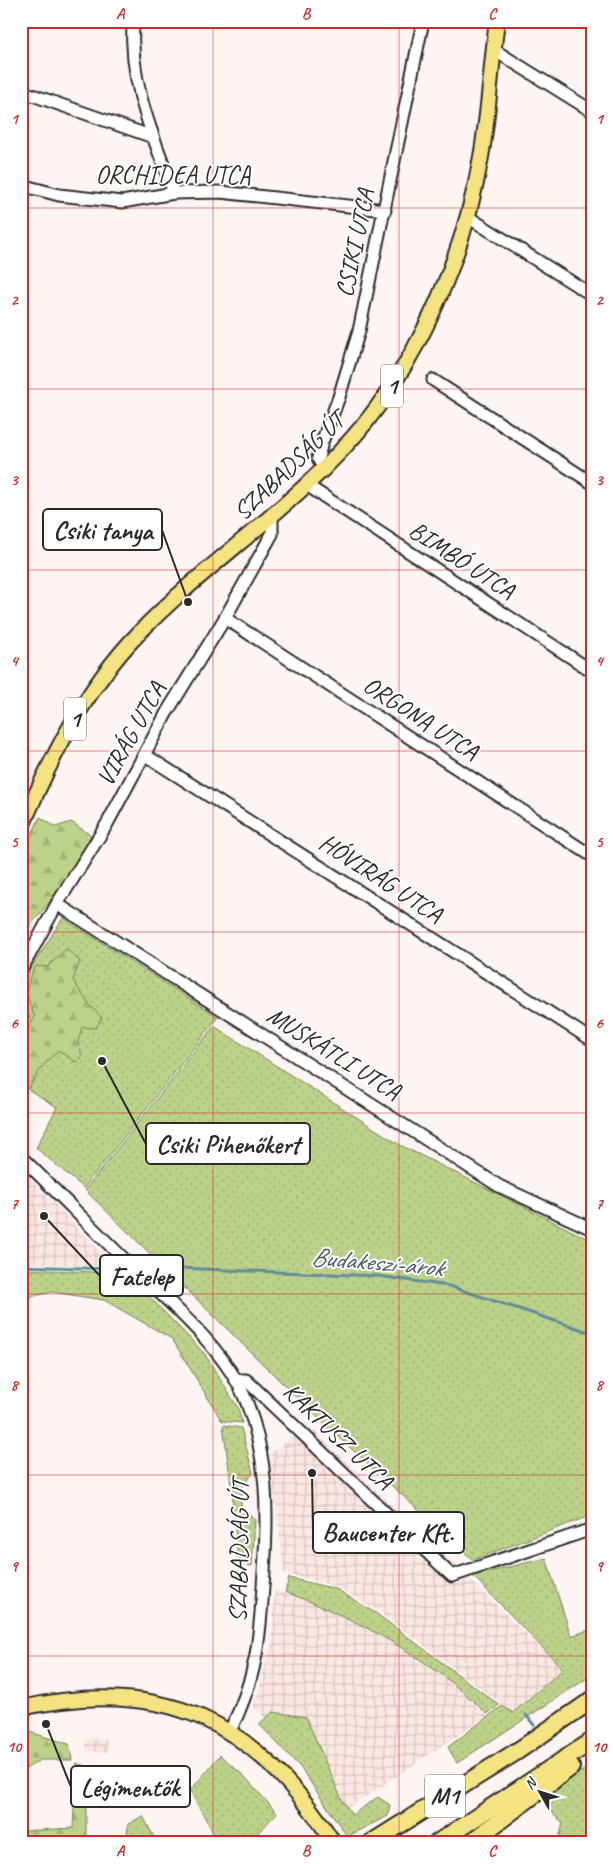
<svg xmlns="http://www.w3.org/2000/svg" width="613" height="1864" font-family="Caveat,sans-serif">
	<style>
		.industrial { fill: url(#industrial-grid) }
		.grass { fill: url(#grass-dots); stroke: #747e5a }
		.forest { fill: url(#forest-firs); stroke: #747e5a }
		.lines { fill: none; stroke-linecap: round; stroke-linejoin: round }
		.stream { stroke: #618c9b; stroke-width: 3 }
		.minor-casing { stroke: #2b2b2b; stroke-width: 15 }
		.major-casing { stroke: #2b2b2b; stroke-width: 18 }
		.highway-casing { stroke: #2b2b2b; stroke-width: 20 }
		.minor { stroke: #fff; stroke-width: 11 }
		.major { stroke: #f5e381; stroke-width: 14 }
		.highway { stroke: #f5e381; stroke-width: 16 }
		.grid { fill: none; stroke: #d62828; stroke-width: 1; stroke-opacity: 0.55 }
		.labels { text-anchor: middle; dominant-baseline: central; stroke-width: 4; stroke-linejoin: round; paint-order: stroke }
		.shield { fill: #fff; stroke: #6b6b6b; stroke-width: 1 }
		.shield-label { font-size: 24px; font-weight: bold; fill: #2b2b2b }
		.street-label { font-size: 25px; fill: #2b2b2b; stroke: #fff }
		.water-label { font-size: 26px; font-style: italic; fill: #465c63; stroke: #fff }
		.leader { fill: none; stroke: #2b2b2b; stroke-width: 2 }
		.callout-dot { fill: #2b2b2b; stroke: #fff; stroke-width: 2 }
		.callout { fill: #fff; stroke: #2b2b2b; stroke-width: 2 }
		.callout-label { font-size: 26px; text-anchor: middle; font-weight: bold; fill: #2b2b2b }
		.neatline { fill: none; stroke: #d62828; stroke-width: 2 }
		.grid-label { font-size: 16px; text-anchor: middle; font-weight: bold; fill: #d62828 }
	</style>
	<defs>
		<pattern id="industrial-grid" width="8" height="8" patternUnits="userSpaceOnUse" patternTransform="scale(1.25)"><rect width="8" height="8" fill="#fce7e2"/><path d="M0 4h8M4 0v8" fill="none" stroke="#d8c6c2"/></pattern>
		<pattern id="grass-dots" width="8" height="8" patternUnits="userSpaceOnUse" patternTransform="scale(1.25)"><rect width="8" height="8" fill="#bcd289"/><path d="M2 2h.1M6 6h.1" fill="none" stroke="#a2b476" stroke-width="1.8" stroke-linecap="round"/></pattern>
		<pattern id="forest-firs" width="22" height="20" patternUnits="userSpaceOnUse" patternTransform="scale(1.25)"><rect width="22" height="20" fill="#bcd289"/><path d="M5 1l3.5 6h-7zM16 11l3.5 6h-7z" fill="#a2b476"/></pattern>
	</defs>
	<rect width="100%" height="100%" fill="#fef4f2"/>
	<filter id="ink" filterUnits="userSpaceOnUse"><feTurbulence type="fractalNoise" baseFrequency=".02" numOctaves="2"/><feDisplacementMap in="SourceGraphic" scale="10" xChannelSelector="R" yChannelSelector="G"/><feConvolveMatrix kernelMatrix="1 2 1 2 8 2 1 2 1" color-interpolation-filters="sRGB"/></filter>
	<g filter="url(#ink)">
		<!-- industrial -->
		<g class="industrial">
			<polygon points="21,1169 114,1266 21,1263"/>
			<polygon points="308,1425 563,1669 513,1713 378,1611 337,1587 284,1573 270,1454"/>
			<polygon points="275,1590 325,1608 399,1646 460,1690 487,1716 344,1811 313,1768 254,1707 271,1645"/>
			<rect x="86" y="1739" width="22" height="13"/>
		</g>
		<!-- grass -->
		<g class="grass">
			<polygon points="63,918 218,1017 84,1188 36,1148 57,1107 21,1085 21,1036 30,1017 21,1005 21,983"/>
			<polygon points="214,1026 400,1145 592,1241 592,1515 473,1560 321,1421 85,1190"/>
			<polygon points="21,1269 122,1273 139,1286 204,1353 238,1408 242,1423 222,1421 172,1339 104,1300 52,1292 21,1299"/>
			<polygon points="223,1425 241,1428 253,1473 242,1488 241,1505 255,1520 252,1566 238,1563 232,1492"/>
			<polygon points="546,1558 571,1636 592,1629 592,1675 457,1763 448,1747 502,1706 513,1713 563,1669 473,1576"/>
			<path d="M289,1578L336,1589L377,1614L499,1705L487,1714C430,1658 360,1620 285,1592Z"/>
			<polygon points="273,1712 306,1717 341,1798 352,1815 378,1797 390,1805 388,1816 347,1836 300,1767 259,1724"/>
			<polygon points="220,1755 245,1777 277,1813 248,1843 219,1843 190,1791"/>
			<polygon points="592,1764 592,1843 562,1843 560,1835 563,1823 549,1810 555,1790"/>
			<polygon points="143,1816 157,1843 129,1843 127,1838 128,1824"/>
		</g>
		<!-- forest -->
		<g class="forest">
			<path d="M40,817L56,827L71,822L91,835C73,870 49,907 21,935V857Z"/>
			<path d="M66,949L80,961L73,980L87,1002L102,1018L96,1028L82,1027L78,1042L82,1056L76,1062L58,1050L41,1068L29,1088L21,1083V1043L35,1017C25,994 24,988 36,966L47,967Z"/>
			<polygon points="29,1732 69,1744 72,1760 40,1760 21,1772 21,1733"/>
			<polygon points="76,1763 86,1766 86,1843 21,1843 21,1831 73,1828"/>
		</g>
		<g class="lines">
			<!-- stream -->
			<g class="stream">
				<polyline points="21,1266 111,1269"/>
				<polyline points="152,1267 378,1276 449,1286 592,1333"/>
				<polyline points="526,1715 534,1725"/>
			</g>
			<defs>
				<g id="minor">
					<path d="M133,21C129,85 153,135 174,193"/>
					<polyline points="494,50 592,111"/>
					<polyline points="21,91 153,137"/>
					<polyline points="21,185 59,195 122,202 174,193 220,192 385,210"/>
					<polyline points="468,217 592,295"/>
					<polyline points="433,380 592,483"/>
					<polyline points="324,470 318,458 322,442 339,397 359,331 423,21"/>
					<polyline points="308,486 592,671"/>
					<polyline points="225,618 592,856"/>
					<polyline points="145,755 592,1040"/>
					<polyline points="57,904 499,1186 592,1229"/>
					<polyline points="21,970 57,904 107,824 167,712 225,618 272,534 272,517"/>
					<path d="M21,1157C57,1192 92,1228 128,1263C169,1302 227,1350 247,1403C268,1458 268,1513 264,1571C260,1633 259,1673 230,1731"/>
					<polyline points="236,1380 246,1380 452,1576 592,1529"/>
				</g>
				<g id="major">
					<path d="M21,829C50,759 85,689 138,634C210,559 300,504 366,422C425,347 465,250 481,157C489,112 491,66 497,21"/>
					<path d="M21,1708C166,1676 255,1721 334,1843"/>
				</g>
				<g id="highway">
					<polyline points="371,1843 519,1750 592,1700"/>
					<polyline points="437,1843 592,1741"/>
					<polyline points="470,1843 571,1767"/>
				</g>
			</defs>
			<!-- minor casing -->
			<use href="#minor" class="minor-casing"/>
			<!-- major casing -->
			<use href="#major" class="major-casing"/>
			<!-- highway casing -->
			<use href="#highway" class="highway-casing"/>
			<!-- minor -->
			<use href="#minor" class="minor"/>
			<!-- major -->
			<use href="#major" class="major"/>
			<!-- highway -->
			<use href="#highway" class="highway"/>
		</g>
	</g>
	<!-- grid -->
	<path class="grid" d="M213,21V1843M399,21V1843M21,208H592M21,389H592M21,570H592M21,751H592M21,932H592M21,1113H592M21,1294H592M21,1475H592M21,1656H592"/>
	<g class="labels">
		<!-- shield labels -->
		<g class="shield">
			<rect x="381" y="364.5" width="22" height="43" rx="4"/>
			<rect x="64" y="697.5" width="22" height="43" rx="4"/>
			<rect x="425" y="1774.5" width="40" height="43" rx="4"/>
		</g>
		<g class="shield-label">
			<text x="392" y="386">1</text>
			<text x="75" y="719">1</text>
			<text x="445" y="1796">M1</text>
		</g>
		<!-- street labels -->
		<g class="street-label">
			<text x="173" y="175">ORCHIDEA UTCA</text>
			<text transform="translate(355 243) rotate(-78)">CSIKI UTCA</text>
			<text transform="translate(289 466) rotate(-44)">SZABADSÁG ÚT</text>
			<text transform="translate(462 560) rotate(33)">BIMBÓ UTCA</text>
			<text transform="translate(421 718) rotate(33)">ORGONA UTCA</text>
			<text transform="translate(131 734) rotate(-61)">VIRÁG UTCA</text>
			<text transform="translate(381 878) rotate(33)">HÓVIRÁG UTCA</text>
			<text transform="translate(334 1053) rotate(32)">MUSKÁTLI UTCA</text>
			<text transform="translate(338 1436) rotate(44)">KAKTUSZ UTCA</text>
			<text transform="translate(239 1551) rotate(-89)">SZABADSÁG ÚT</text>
		</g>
		<!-- water labels -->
		<g class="water-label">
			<text transform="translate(377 1262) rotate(5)">Budakeszi-árok</text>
		</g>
	</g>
	<!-- callouts -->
	<path class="leader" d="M188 602L162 530M102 1061L146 1144M44 1216L100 1276M312 1473L313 1532M46 1724L71 1787"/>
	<g class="callout-dot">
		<circle cx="188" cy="602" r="5"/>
		<circle cx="102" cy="1061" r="5"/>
		<circle cx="44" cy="1216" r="5"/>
		<circle cx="312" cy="1473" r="5"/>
		<circle cx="46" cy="1724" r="5"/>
	</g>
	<g class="callout">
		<rect x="43" y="509" width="119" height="41" rx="5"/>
		<rect x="146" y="1123" width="164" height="41" rx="5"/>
		<rect x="100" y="1255" width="83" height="41" rx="5"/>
		<rect x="313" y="1512" width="151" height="41" rx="5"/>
		<rect x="71" y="1766" width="119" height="41" rx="5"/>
	</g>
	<g class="callout-label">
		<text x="103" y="539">Csiki tanya</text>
		<text x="228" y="1153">Csiki Pihenőkert</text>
		<text x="142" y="1285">Fatelep</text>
		<text x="388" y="1541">Baucenter Kft.</text>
		<text x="130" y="1796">Légimentők</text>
	</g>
	<!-- margin -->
	<rect width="613" height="1864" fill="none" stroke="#fff" stroke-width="55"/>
	<!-- north arrow -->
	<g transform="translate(540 1792) rotate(309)" stroke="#ffffff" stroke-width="4" paint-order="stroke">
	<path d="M0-4L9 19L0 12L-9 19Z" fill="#2b2b2b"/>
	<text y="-8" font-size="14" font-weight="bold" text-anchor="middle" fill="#2b2b2b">N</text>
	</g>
	<rect x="28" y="28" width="558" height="1808" class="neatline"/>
	<g class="grid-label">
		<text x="120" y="19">A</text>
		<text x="306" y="19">B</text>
		<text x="492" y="19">C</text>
		<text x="14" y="124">1</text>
		<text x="599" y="124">1</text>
		<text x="14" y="305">2</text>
		<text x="599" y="305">2</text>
		<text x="14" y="485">3</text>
		<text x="599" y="485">3</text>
		<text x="14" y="666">4</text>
		<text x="599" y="666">4</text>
		<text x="14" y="847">5</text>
		<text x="599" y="847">5</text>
		<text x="14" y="1028">6</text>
		<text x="599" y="1028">6</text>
		<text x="14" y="1209">7</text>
		<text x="599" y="1209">7</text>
		<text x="14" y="1390">8</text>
		<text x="599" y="1390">8</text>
		<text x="14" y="1571">9</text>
		<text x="599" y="1571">9</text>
		<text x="14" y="1752">10</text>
		<text x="599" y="1752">10</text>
		<text x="120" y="1856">A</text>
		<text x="306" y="1856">B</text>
		<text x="492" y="1856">C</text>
	</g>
</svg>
